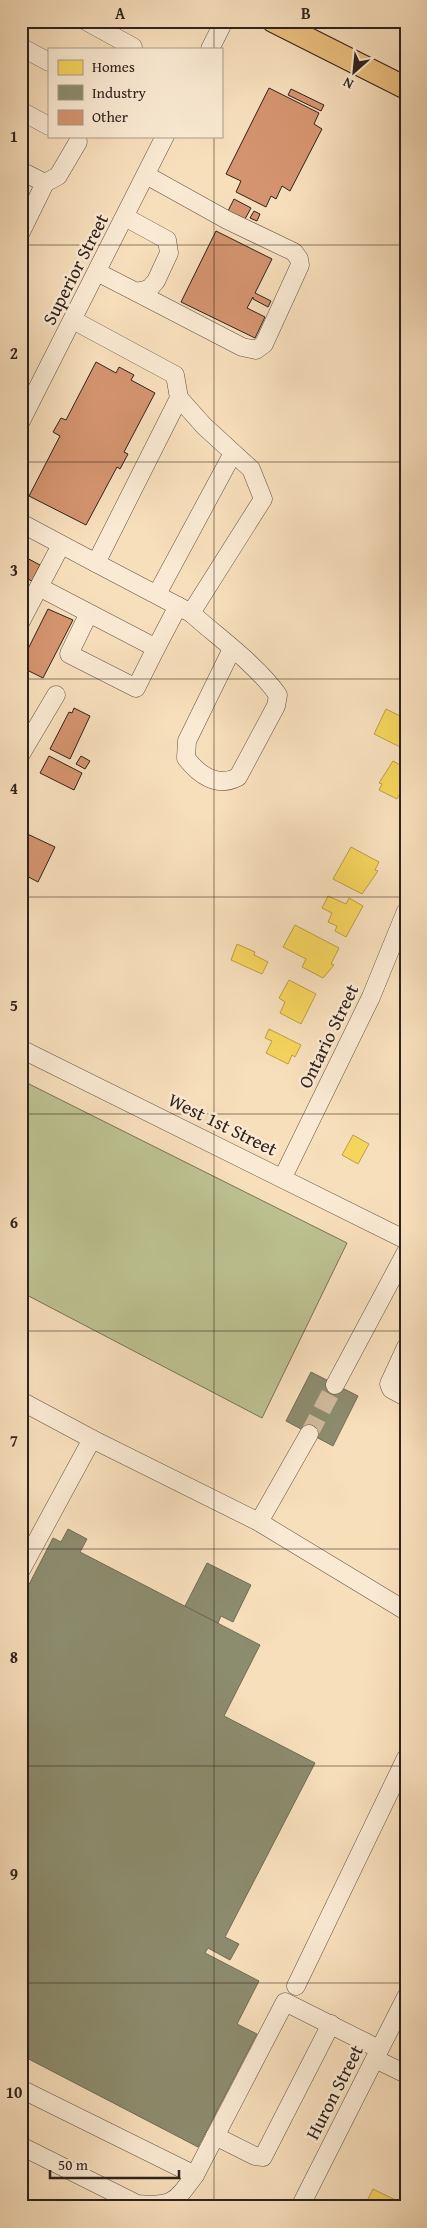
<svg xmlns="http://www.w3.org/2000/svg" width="427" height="2228" font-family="'Gentium Book Plus',serif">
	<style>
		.green { fill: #bdc291; stroke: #767256 }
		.homes { fill: #f6d55c; stroke: #ba9f49 }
		.industry { fill: #8c8c6e; stroke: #706c55 }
		.building { fill: #d4946f; stroke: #2f221c }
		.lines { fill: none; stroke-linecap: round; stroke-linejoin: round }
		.minor-tunnel { stroke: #d0b99c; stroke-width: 18; stroke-dasharray: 18 9; stroke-linecap: butt }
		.minor-casing { stroke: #615144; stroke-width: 19 }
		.major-casing { stroke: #2f221c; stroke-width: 24 }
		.minor { stroke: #faead3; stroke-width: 18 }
		.major { stroke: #ecc07e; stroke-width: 22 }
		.grid { fill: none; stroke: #2f221c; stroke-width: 1; stroke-opacity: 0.55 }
		.labels { text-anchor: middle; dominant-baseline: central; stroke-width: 5; stroke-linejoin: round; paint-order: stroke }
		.street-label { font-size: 19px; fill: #2f221c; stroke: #faead3 }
		.neatline { fill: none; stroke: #2f221c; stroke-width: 2 }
		.grid-label { font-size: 16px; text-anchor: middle; font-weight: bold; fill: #2f221c }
	</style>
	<rect width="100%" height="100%" fill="#f8dfbc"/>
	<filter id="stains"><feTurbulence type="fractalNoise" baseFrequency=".004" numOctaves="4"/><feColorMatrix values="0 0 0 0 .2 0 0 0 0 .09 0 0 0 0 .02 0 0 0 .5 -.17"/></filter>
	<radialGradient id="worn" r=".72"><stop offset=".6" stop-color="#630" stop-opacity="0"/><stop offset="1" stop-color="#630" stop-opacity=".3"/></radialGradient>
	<!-- green -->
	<polygon class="green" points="21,1080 347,1243 262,1418 21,1292"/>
	<!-- homes -->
	<g class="homes">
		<polygon points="386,709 406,719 406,750 374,734"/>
		<polygon points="393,761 406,768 406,782 397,799 379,790 382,784 379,783"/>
		<polygon points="351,847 379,862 375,870 378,871 362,894 333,879"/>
		<polygon points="328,896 346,904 349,898 363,906 346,937 335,931 337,926 328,922 332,913 322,908"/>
		<polygon points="295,925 339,948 331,964 334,965 323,978 302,967 306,959 283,947"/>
		<polygon points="237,944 255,952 254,955 268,962 262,974 231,960"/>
		<polygon points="289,980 316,994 301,1024 280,1013 285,1002 279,998"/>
		<polygon points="269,1029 301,1045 295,1057 292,1055 288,1064 266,1053 272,1041 265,1038"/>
		<polygon points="353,1135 369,1144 358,1164 342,1155"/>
		<polygon points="373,2189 406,2205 406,2207 364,2207"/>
	</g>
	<!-- industry -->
	<g class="industry">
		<polygon points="311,1372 358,1396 333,1446 286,1421"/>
		<polygon points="68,1529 87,1539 80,1552 260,1645 224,1716 315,1763 225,1937 239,1944 230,1960 208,1948 205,1953 259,1981 237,2024 257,2034 198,2147 21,2055 21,1600 53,1538 61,1542"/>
		<polygon points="207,1563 251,1585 233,1622 221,1616 218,1623 185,1606"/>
	</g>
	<!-- building -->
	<g class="building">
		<polygon points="269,88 319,113 314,124 322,129 290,191 282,186 276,199 271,196 266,207 236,192 241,181 226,174"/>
		<polygon points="291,89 324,105 321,111 288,95"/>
		<polygon points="234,199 251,208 245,219 228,211"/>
		<polygon points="254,211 260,214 257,221 250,218"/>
		<polygon points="216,231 272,259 255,293 271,301 268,307 253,299 253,297 247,308 265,317 255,338 181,302"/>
		<polygon points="96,362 116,373 119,367 134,375 131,380 155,393 124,452 128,454 120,469 117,467 86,525 29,496 60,436 53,432 61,418 66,420"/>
		<polygon points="25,557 40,565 32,581 21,576 21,565"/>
		<polygon points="48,609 73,620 43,678 27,670 28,664 22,661"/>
		<polygon points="74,708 90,716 70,759 50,749 69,712 72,713"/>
		<polygon points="49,756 82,773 74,790 40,773"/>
		<polygon points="81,756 90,761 85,769 76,764"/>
		<polygon points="21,831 55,847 38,882 21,873"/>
	</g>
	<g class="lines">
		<!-- minor-tunnel -->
		<polyline class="minor-tunnel" points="309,1434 335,1385"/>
		<defs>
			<g id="minor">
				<polyline points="86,21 133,47 132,49"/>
				<polyline points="21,47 49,62"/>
				<polyline points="210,49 224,21"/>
				<polyline points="21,111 49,126"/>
				<polyline points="21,171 45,183 21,232"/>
				<polyline points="45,183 58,176 78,142"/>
				<polyline points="97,272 136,292 149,289 156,281 169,253 167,240 125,217"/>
				<polyline points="136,292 242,347 256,350 264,344 300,265 299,259 294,252 227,220 146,175"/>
				<polyline points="21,421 165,136"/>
				<polyline points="21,523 96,563 179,398 175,375 73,320"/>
				<polyline points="96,563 191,613 263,499 251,469 204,426 179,398"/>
				<polyline points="39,587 156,648 136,688 69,654 89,613"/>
				<polyline points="157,594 233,453"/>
				<path d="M191,613C220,639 256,664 278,695L276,706L238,777C217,788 199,775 186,758L187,741L232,649"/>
				<polyline points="21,621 61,545"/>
				<polyline points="156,648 178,606"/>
				<polyline points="21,754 56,695"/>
				<polyline points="21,1049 406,1240"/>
				<polyline points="283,1177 371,997 406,911"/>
				<polyline points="406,1347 389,1384 391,1389 406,1397"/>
				<polyline points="335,1385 406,1252"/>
				<polyline points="21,1401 92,1439"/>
				<polyline points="259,1522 406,1611"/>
				<polyline points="21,1570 92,1439 259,1522 309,1434"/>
				<polyline points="296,1986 406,1758"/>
				<polyline points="375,2059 406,2074"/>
				<polyline points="21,2089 195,2175"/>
				<polyline points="215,2136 255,2156 263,2157 331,2024"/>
				<path d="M21,2146L137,2204C173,2207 175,2202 195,2175L285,2002L379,2049"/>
				<polyline points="21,2207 22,2207"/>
				<polyline points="300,2207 406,1997"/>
			</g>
			<polyline id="major" points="273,21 406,88"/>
		</defs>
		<!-- minor casing -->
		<use href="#minor" class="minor-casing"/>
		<!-- major casing -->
		<use href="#major" class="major-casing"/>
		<!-- minor -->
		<use href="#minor" class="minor"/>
		<!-- major -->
		<use href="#major" class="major"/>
	</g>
	<!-- grid -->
	<path class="grid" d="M214,21V49M214,136V2207M21,245H406M21,462H406M21,679H406M21,897H406M21,1114H406M21,1331H406M21,1549H406M21,1766H406M21,1983H406"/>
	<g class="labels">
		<!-- street labels -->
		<g class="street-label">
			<text transform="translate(75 269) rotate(-63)">Superior Street</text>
			<text transform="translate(328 1036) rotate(-64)">Ontario Street</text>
			<text transform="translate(223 1124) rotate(26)">West 1st Street</text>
			<text transform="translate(334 2092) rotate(-63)">Huron Street</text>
		</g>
	</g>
	<!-- margin -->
	<rect width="427" height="2228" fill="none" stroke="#f8dfbc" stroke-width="55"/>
	<!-- legend -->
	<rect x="48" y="48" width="175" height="90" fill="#faead3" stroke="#a99a8a"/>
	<rect x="58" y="60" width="25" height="15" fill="#f6d55c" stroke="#a99a8a"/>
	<text x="92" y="72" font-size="15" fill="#2f221c">Homes</text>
	<rect x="58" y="85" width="25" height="15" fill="#8c8c6e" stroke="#a99a8a"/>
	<text x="92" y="98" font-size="15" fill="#2f221c">Industry</text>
	<rect x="58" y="110" width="25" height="15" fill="#d4946f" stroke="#a99a8a"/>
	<text x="92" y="122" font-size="15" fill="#2f221c">Other</text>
	<!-- north arrow -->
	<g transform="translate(354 72) rotate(207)" stroke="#faead3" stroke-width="4" paint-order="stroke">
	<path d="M0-4L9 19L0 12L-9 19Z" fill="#2f221c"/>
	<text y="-8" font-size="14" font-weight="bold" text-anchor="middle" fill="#2f221c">N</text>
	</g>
	<!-- scale -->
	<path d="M50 2170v8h129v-8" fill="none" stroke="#2f221c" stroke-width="2.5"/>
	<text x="58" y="2170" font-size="15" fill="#2f221c" stroke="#faead3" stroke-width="4" paint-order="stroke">50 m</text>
	<rect x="28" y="28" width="372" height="2172" class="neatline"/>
	<g class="grid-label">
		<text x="120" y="19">A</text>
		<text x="306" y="19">B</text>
		<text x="14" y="142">1</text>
		<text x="14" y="359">2</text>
		<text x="14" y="576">3</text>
		<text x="14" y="794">4</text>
		<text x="14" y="1011">5</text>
		<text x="14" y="1228">6</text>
		<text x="14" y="1446">7</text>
		<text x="14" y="1663">8</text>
		<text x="14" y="1880">9</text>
		<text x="14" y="2098">10</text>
	</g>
	<rect width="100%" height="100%" filter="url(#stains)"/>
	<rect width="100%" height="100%" fill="url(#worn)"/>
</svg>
